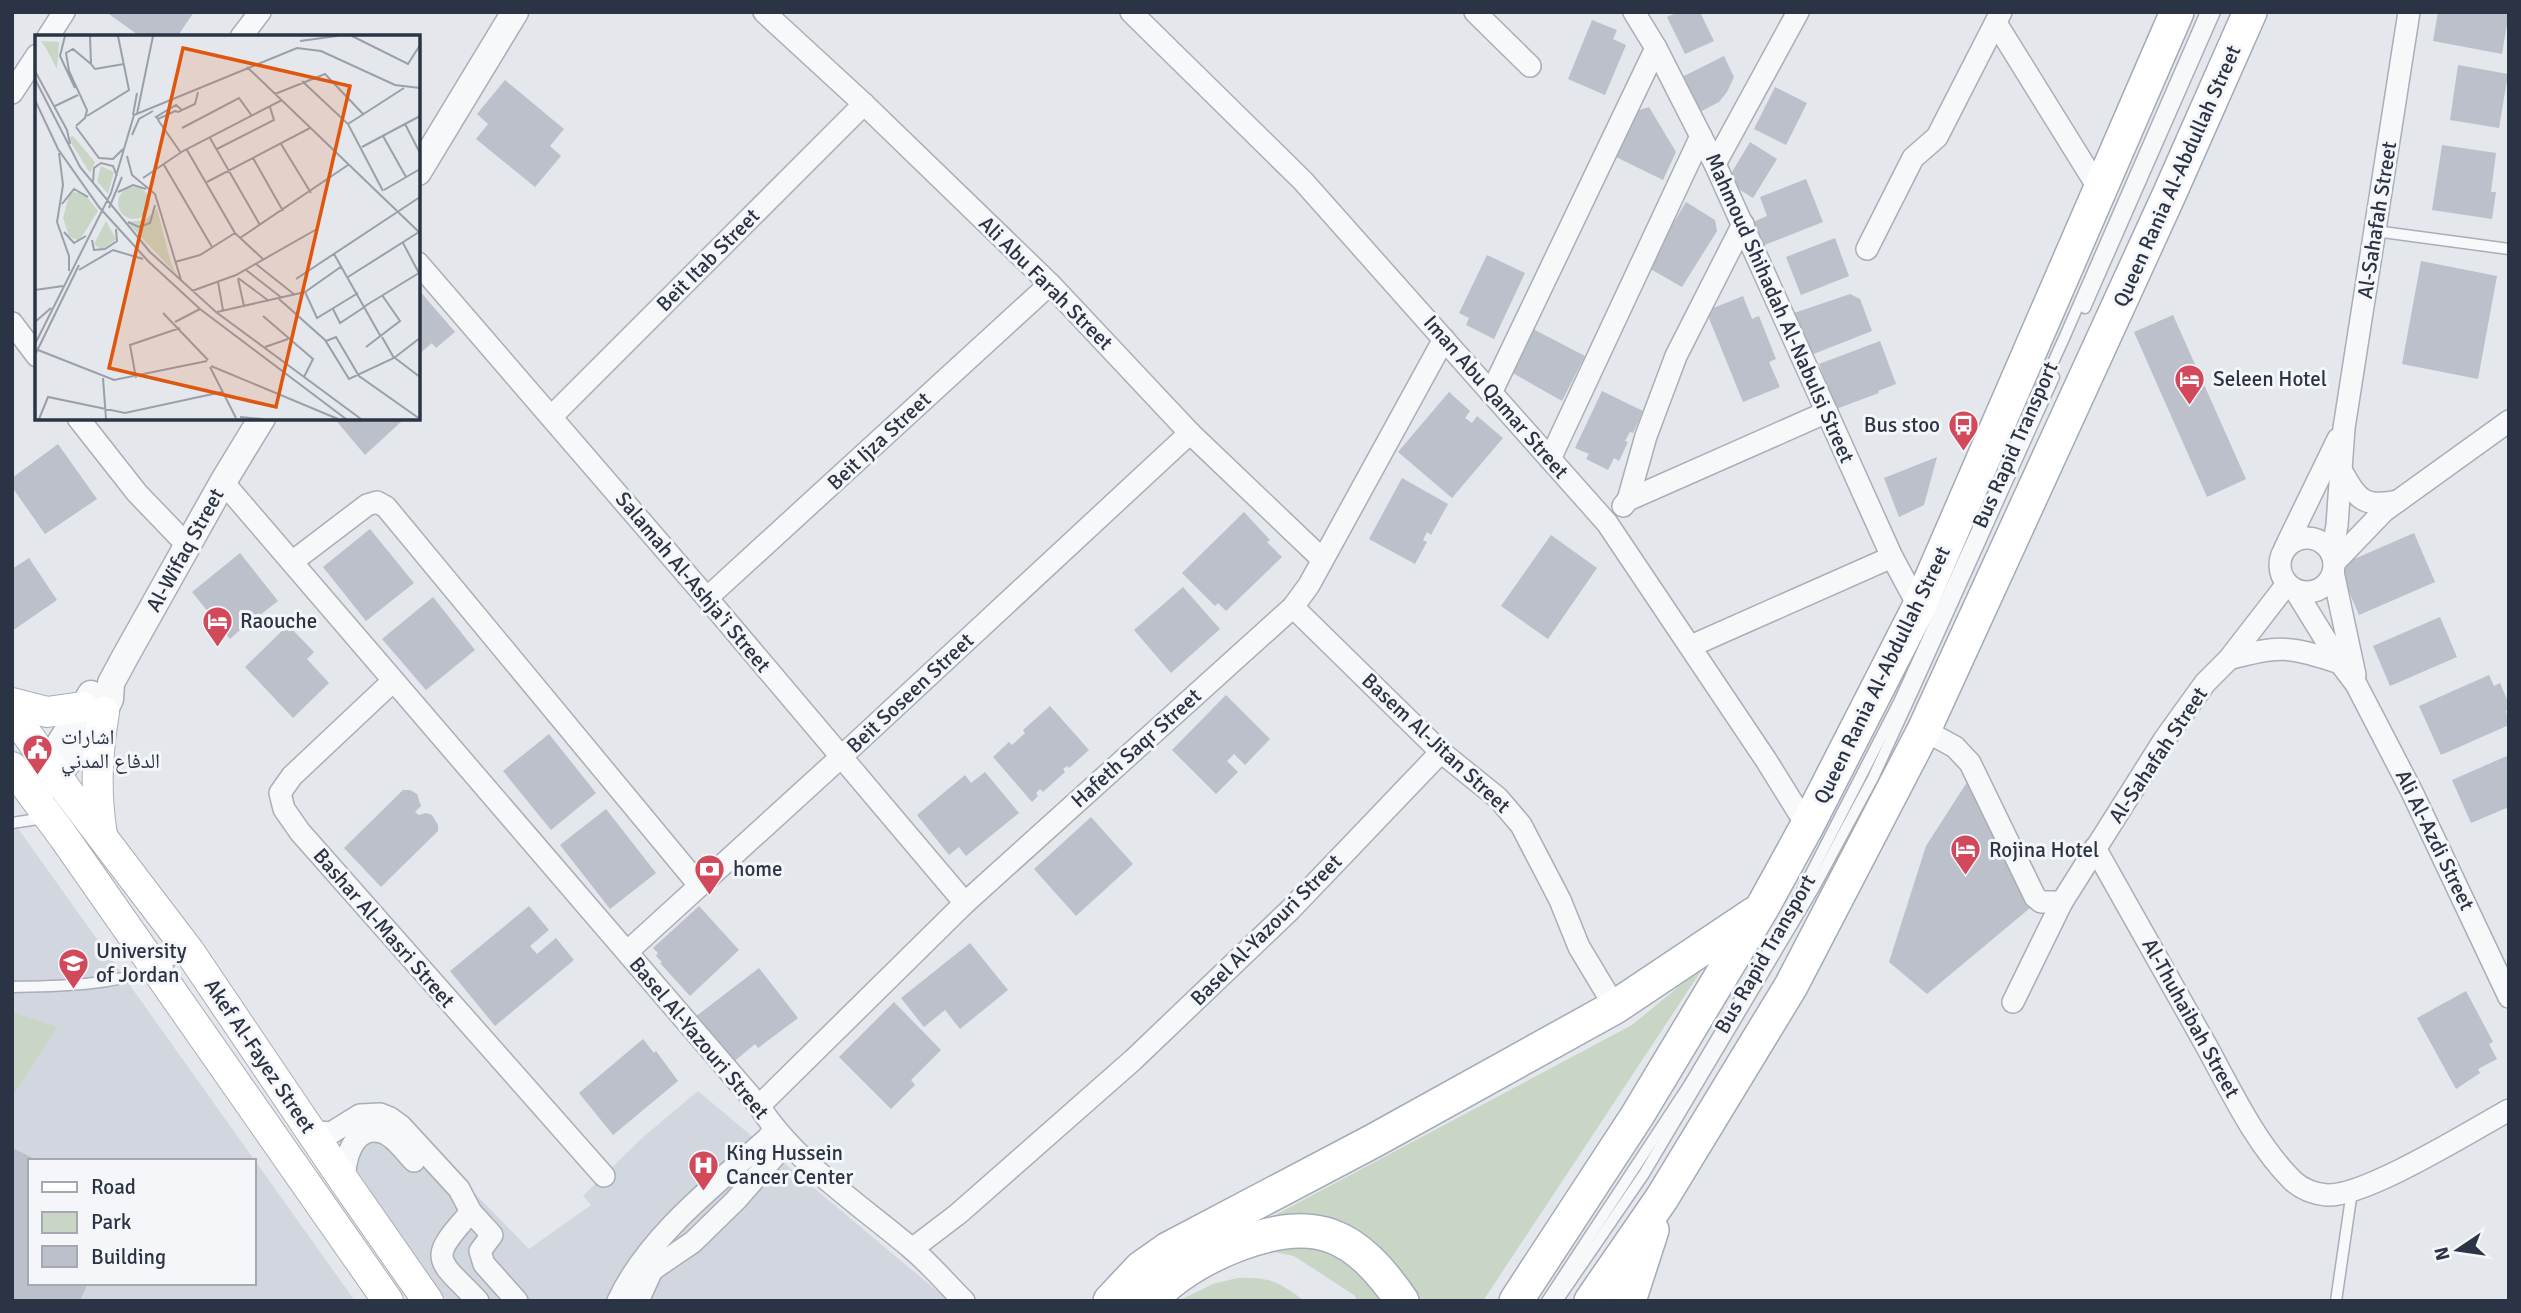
<svg xmlns="http://www.w3.org/2000/svg" width="2521" height="1313" font-family="Signika,'Noto Naskh Arabic',sans-serif">
	<style>
		.built { fill: #d2d6de; fill-rule: evenodd }
		.green { fill: #c9d6c5 }
		.building { fill: #bbc0ca }
		.lines { fill: none; stroke-linecap: round; stroke-linejoin: round }
		.service-casing { stroke: #a9aeb7; stroke-width: 13 }
		.minor-casing { stroke: #a9aeb7; stroke-width: 24 }
		.tertiary-casing { stroke: #a9aeb7; stroke-width: 29 }
		.secondary-casing { stroke: #a9aeb7; stroke-width: 32 }
		.primary-casing { stroke: #a3abb8; stroke-width: 36 }
		.service { stroke: #f7f8fa; stroke-width: 10 }
		.minor { stroke: #f7f8fa; stroke-width: 21 }
		.tertiary { stroke: #f7f8fa; stroke-width: 26 }
		.secondary { stroke: #fff; stroke-width: 30 }
		.primary { stroke: #fff; stroke-width: 33 }
		.labels { text-anchor: middle; dominant-baseline: central; stroke-width: 6; stroke-linejoin: round; paint-order: stroke }
		.street-label { font-size: 21px; fill: #2b3445; stroke: #f4f6f9 }
		.poi-label { font-size: 21px; fill: #2b3445; stroke: #f4f6f9; text-anchor: start }
		.inset-road { fill: none; stroke: #9a9fa9; stroke-width: 2 }
		.view { fill: #df570f; fill-opacity: 0.15; stroke: #df570f; stroke-width: 3.5 }
		.inset-edge { fill: none; stroke: #2b3445; stroke-width: 3.5 }
	</style>
	<rect width="100%" height="100%" fill="#e4e7ec"/>
	<!-- built -->
	<g class="built">
		<path d="M12,820L355,1301H12ZM30,1161H254V1283H30Z"/>
		<polygon points="698,1091 949,1301 441,1301 338,1150 340,1139 382,1108 400,1112 429,1147 529,1249 591,1205 583,1196 641,1139"/>
	</g>
	<!-- green -->
	<g class="green">
		<polygon points="1705,965 1483,1301 1358,1301 1354,1295 1294,1256 1264,1250 1247,1230 1632,1025"/>
		<polygon points="12,1012 57,1027 12,1097"/>
		<path d="M1237,1278C1268,1277 1279,1281 1304,1301H1178L1213,1284Z"/>
	</g>
	<!-- building -->
	<g class="building">
		<polygon points="106,12 194,12 177,37 141,37"/>
		<polygon points="1678,12 1700,12 1714,41 1685,54 1667,17"/>
		<polygon points="2438,12 2509,12 2502,54 2433,41"/>
		<polygon points="1592,20 1617,30 1613,39 1626,45 1605,95 1568,79"/>
		<polygon points="1724,56 1734,77 1727,92 1719,102 1698,113 1680,78"/>
		<polygon points="2458,65 2508,74 2499,128 2450,120"/>
		<polygon points="505,80 564,129 550,146 561,156 535,187 476,139 488,124 477,114"/>
		<polygon points="1775,87 1807,103 1786,145 1754,129"/>
		<polygon points="1649,107 1676,152 1663,180 1610,154 1630,113"/>
		<polygon points="1750,142 1777,159 1753,198 1732,185 1729,177"/>
		<polygon points="2442,145 2496,153 2491,192 2496,192 2492,219 2432,210"/>
		<polygon points="1806,179 1823,222 1762,246 1753,222 1767,216 1760,197"/>
		<polygon points="1686,202 1715,220 1717,231 1682,287 1647,267"/>
		<polygon points="1835,238 1849,276 1801,295 1786,257"/>
		<polygon points="1487,255 1525,273 1494,339 1466,325 1469,318 1459,313"/>
		<polygon points="2421,261 2497,276 2478,379 2402,364"/>
		<polygon points="418,289 455,332 436,348 432,343 418,355"/>
		<polygon points="1850,294 1860,299 1872,331 1811,355 1794,313"/>
		<polygon points="1743,296 1752,319 1759,316 1776,359 1769,362 1780,387 1743,402 1706,311"/>
		<polygon points="2173,315 2246,479 2207,497 2134,332"/>
		<polygon points="1533,329 1585,356 1562,401 1511,372"/>
		<polygon points="1880,341 1896,384 1878,391 1879,393 1836,409 1819,364"/>
		<polygon points="1602,391 1643,411 1633,433 1630,432 1625,441 1628,442 1619,461 1614,458 1608,470 1586,459 1589,454 1575,448"/>
		<polygon points="1449,392 1470,411 1465,418 1472,423 1477,416 1503,438 1452,498 1398,452"/>
		<polygon points="334,418 400,418 402,421 365,455"/>
		<polygon points="58,444 97,499 45,534 12,487 12,478"/>
		<polygon points="1937,457 1924,505 1899,517 1884,478"/>
		<polygon points="1402,478 1448,504 1431,535 1427,532 1423,540 1427,542 1415,564 1369,539"/>
		<polygon points="1244,512 1270,540 1267,542 1282,557 1226,611 1218,603 1215,606 1182,573"/>
		<polygon points="370,529 414,583 366,621 323,567"/>
		<polygon points="2414,533 2435,582 2359,615 2338,566"/>
		<polygon points="1551,535 1597,568 1548,639 1501,606"/>
		<polygon points="240,553 278,601 260,615 259,613 230,639 192,592"/>
		<polygon points="29,558 57,600 12,631 12,569"/>
		<polygon points="1183,587 1220,629 1171,673 1134,630"/>
		<polygon points="433,597 475,650 426,690 382,639"/>
		<polygon points="2440,617 2457,657 2390,686 2373,646"/>
		<polygon points="288,625 314,652 307,659 329,683 293,718 245,667"/>
		<polygon points="2489,675 2494,686 2500,683 2509,704 2509,710 2506,711 2509,725 2441,755 2419,706"/>
		<polygon points="1226,695 1270,739 1245,765 1234,754 1227,761 1238,772 1216,794 1172,750"/>
		<polygon points="1050,706 1089,750 1069,768 1067,766 1063,769 1065,772 1043,792 1040,789 1036,793 1038,796 1032,802 993,757 1009,742 1012,745 1025,733 1023,730"/>
		<polygon points="549,734 596,793 551,830 503,771"/>
		<polygon points="2509,755 2509,807 2471,823 2452,780"/>
		<polygon points="985,772 1019,813 966,856 959,847 949,855 917,815 965,775 971,783"/>
		<polygon points="1971,776 2030,908 1927,994 1889,962 1926,846"/>
		<polygon points="403,790 410,790 417,794 421,806 415,812 419,815 426,813 432,815 438,825 438,831 381,887 344,848"/>
		<polygon points="606,809 656,873 610,909 560,845"/>
		<polygon points="1091,817 1133,864 1076,916 1034,869"/>
		<polygon points="529,906 549,930 530,946 537,954 556,938 574,960 495,1026 450,971"/>
		<polygon points="699,906 739,950 690,996 660,963 662,962 656,956 658,953 653,948"/>
		<polygon points="970,943 1008,990 960,1029 945,1010 924,1027 901,998"/>
		<polygon points="759,968 798,1018 758,1048 755,1044 731,1064 695,1017"/>
		<polygon points="2466,991 2493,1042 2489,1044 2497,1059 2478,1069 2480,1073 2456,1089 2417,1018"/>
		<polygon points="894,1002 941,1050 911,1080 915,1085 891,1109 839,1057"/>
		<polygon points="643,1039 654,1053 656,1051 678,1081 613,1135 579,1093"/>
		<polygon points="12,1148 39,1161 30,1161 30,1283 88,1283 80,1301 12,1301"/>
	</g>
	<g class="lines">
		<defs>
			<g id="service">
				<polyline points="2375,231 2509,249"/>
				<polyline points="2085,308 2215,12"/>
				<polyline points="12,823 44,818"/>
				<path d="M12,987C61,986 108,986 154,969C166,964 177,957 189,951"/>
				<polyline points="1547,1301 1689,1085 1787,920 1899,702 2065,336 2206,12"/>
				<polyline points="1557,1301 1644,1174 1814,888 1873,778 1913,691 2054,377"/>
				<polyline points="2336,1301 2352,1191"/>
			</g>
			<g id="minor">
				<polyline points="764,12 864,104 1050,284 1190,433 1322,559"/>
				<polyline points="1131,12 1303,181 1607,523 1766,760 1807,826"/>
				<polyline points="1475,12 1530,66"/>
				<polyline points="1634,12 1656,48 1715,164 1892,557 1919,607"/>
				<polyline points="1996,23 2099,189"/>
				<polyline points="48,37 64,12"/>
				<polyline points="241,37 260,12"/>
				<polyline points="12,93 37,55"/>
				<polyline points="1715,164 1798,12"/>
				<polyline points="1867,249 1913,158 1937,137 2001,12"/>
				<polyline points="418,263 707,598 965,903"/>
				<polyline points="12,323 37,356"/>
				<polyline points="1491,393 1656,48"/>
				<polyline points="552,416 864,104"/>
				<polyline points="78,418 137,493 187,545"/>
				<polyline points="1550,459 1701,136"/>
				<path d="M2340,468C2356,497 2362,509 2398,501"/>
				<path d="M223,482L759,1106C795,1162 860,1205 911,1248C930,1264 946,1283 964,1301"/>
				<polyline points="1628,500 1646,436 1676,356 1743,224"/>
				<polyline points="1623,506 1628,500 1827,412"/>
				<circle cx="2307" cy="565" r="27"/>
				<polyline points="2285,548 2338,439"/>
				<polyline points="2332,555 2337,525 2344,428 2409,12"/>
				<polyline points="292,562 367,505 377,502 386,507 699,885"/>
				<polyline points="2334,563 2384,511 2509,421"/>
				<polyline points="2333,572 2355,675"/>
				<polyline points="2295,590 2340,663 2356,684 2412,792 2509,997"/>
				<polyline points="707,598 1050,284"/>
				<polyline points="1293,607 1441,752 1498,798 1521,825 1560,900 1579,947 1615,1007"/>
				<polyline points="1691,646 1892,557"/>
				<path d="M2229,659C2279,645 2290,646 2340,663"/>
				<polyline points="393,681 292,776 280,793 284,809 300,832 604,1176"/>
				<polyline points="1924,730 1955,747 1970,763 2035,897 2041,902 2062,902"/>
				<path d="M2095,848C2132,915 2170,981 2207,1047C2232,1093 2256,1144 2293,1181C2302,1189 2315,1194 2327,1195C2365,1197 2471,1131 2509,1110"/>
				<polyline points="628,951 841,757 1190,433"/>
				<polyline points="2013,1002 2062,902 2164,740 2205,683 2229,659 2287,584"/>
				<polyline points="759,1106 965,903 1293,607 1309,585 1444,339"/>
				<polyline points="306,1125 318,1132 331,1133 360,1115 380,1114 390,1118 401,1126 459,1189 471,1212 492,1235 480,1251 484,1264 517,1301"/>
				<path d="M345,1182C343,1162 353,1124 381,1132C394,1135 405,1152 414,1161"/>
				<path d="M471,1212C427,1261 436,1257 478,1301"/>
				<polyline points="912,1249 958,1214 1133,1060 1290,910 1441,752"/>
				<path d="M618,1301C648,1236 715,1185 768,1138L774,1129"/>
				<polyline points="638,1301 652,1270 693,1242 736,1200 787,1142"/>
			</g>
			<g id="tertiary">
				<polyline points="418,172 515,12"/>
				<polyline points="21,780 45,761 57,748 91,694"/>
				<polyline points="34,797 57,777 104,712 110,699 111,683 125,657 223,482 262,418"/>
			</g>
			<g id="secondary">
				<polyline points="12,703 47,712 82,707"/>
				<polyline points="12,713 71,796 189,951 345,1182 428,1301"/>
				<polyline points="12,767 63,836 388,1301"/>
				<path d="M102,835C95,791 97,755 104,712"/>
			</g>
			<g id="primary">
				<polyline points="1110,1301 1141,1268 1168,1249 1375,1140 1615,1007 1754,914"/>
				<path d="M1150,1301C1175,1274 1205,1257 1239,1244C1317,1215 1356,1234 1402,1301"/>
				<polyline points="1516,1301 1637,1116 1762,908 1807,826 1919,607 2177,12"/>
				<polyline points="1591,1301 1662,1198 1791,986 1924,730 2169,195 2250,12"/>
				<polyline points="1629,1301 1652,1230"/>
			</g>
		</defs>
		<!-- service casing -->
		<use href="#service" class="service-casing"/>
		<!-- minor casing -->
		<use href="#minor" class="minor-casing"/>
		<!-- tertiary casing -->
		<use href="#tertiary" class="tertiary-casing"/>
		<!-- secondary casing -->
		<use href="#secondary" class="secondary-casing"/>
		<!-- primary casing -->
		<use href="#primary" class="primary-casing"/>
		<!-- service -->
		<use href="#service" class="service"/>
		<!-- minor -->
		<use href="#minor" class="minor"/>
		<!-- tertiary -->
		<use href="#tertiary" class="tertiary"/>
		<!-- secondary -->
		<use href="#secondary" class="secondary"/>
		<!-- primary -->
		<use href="#primary" class="primary"/>
	</g>
	<!-- icons -->
	<defs>
		<symbol id="hotel-pin" viewBox="-11 -11 22 30"><path d="M0 17L-7.5 6A9.5 9.5 0 1 1 7.5 6Z" fill="#d1495b" stroke="#f4f6f9"/><path d="M-6-4.5h1.5V1H6V5H4.5V3h-9V5H-6ZM-4 0a1.8 1.8 0 1 1 3.6 0ZM.5 0V-2.5h3Q6-2.5 6 0Z" fill="#fff"/></symbol>
		<symbol id="bus-pin" viewBox="-11 -11 22 30"><path d="M0 17L-7.5 6A9.5 9.5 0 1 1 7.5 6Z" fill="#d1495b" stroke="#f4f6f9"/><path d="M-5-6H5V4H4V6H2V4H-2V6H-4V4H-5ZM-3.5-4V0h7V-4ZM-3.5 1.2v1.5H-2V1.2ZM2 1.2v1.5H3.5V1.2Z" fill="#fff"/></symbol>
		<symbol id="civic-pin" viewBox="-11 -11 22 30"><path d="M0 17L-7.5 6A9.5 9.5 0 1 1 7.5 6Z" fill="#d1495b" stroke="#f4f6f9"/><path d="M-.6-6.5H3V-4.5H.6V-3L4-1V1h2V6H-6V1h2V-1L-.6-3ZM-1.2 2.5V6h2.4V2.5Z" fill="#fff"/></symbol>
		<symbol id="bank-pin" viewBox="-11 -11 22 30"><path d="M0 17L-7.5 6A9.5 9.5 0 1 1 7.5 6Z" fill="#d1495b" stroke="#f4f6f9"/><path d="M-6-4H6V4H-6ZM0-2.3a2.3 2.3 0 1 0 0 4.6a2.3 2.3 0 1 0 0-4.6Z" fill="#fff"/></symbol>
		<symbol id="university-pin" viewBox="-11 -11 22 30"><path d="M0 17L-7.5 6A9.5 9.5 0 1 1 7.5 6Z" fill="#d1495b" stroke="#f4f6f9"/><path d="M0-5L7-2L0 1L-7-2ZM-4 1L0 2.5L4 1V4Q0 6-4 4Z" fill="#fff"/></symbol>
		<symbol id="hospital-pin" viewBox="-11 -11 22 30"><path d="M0 17L-7.5 6A9.5 9.5 0 1 1 7.5 6Z" fill="#d1495b" stroke="#f4f6f9"/><path d="M-5-5h3v3.5h4V-5h3V5h-3V1.5h-4V5h-3Z" fill="#fff"/></symbol>
	</defs>
	<g fill-rule="evenodd">
		<use href="#hotel-pin" x="2172" y="362" width="35" height="47"/>
		<use href="#bus-pin" x="1946" y="408" width="35" height="47"/>
		<use href="#hotel-pin" x="200" y="604" width="35" height="47"/>
		<use href="#civic-pin" x="20" y="732" width="35" height="47"/>
		<use href="#hotel-pin" x="1948" y="832" width="35" height="47"/>
		<use href="#bank-pin" x="692" y="852" width="35" height="47"/>
		<use href="#university-pin" x="56" y="946" width="35" height="47"/>
		<use href="#hospital-pin" x="686" y="1148" width="35" height="47"/>
	</g>
	<g class="labels">
		<!-- street labels -->
		<g class="street-label">
			<text transform="translate(2177 176) rotate(-66)">Queen Rania Al-Abdullah Street</text>
			<text transform="translate(2377 220) rotate(-81)">Al-Sahafah Street</text>
			<text transform="translate(708 260) rotate(-45)">Beit Itab Street</text>
			<text transform="translate(1046 283) rotate(45)">Ali Abu Farah Street</text>
			<text transform="translate(1780 308) rotate(66)">Mahmoud Shihadah Al-Nabulsi Street</text>
			<text transform="translate(1496 397) rotate(49)">Iman Abu Qamar Street</text>
			<text transform="translate(879 441) rotate(-43)">Beit Ijza Street</text>
			<text transform="translate(2015 445) rotate(-66)">Bus Rapid Transport</text>
			<text transform="translate(185 550) rotate(-61)">Al-Wifaq Street</text>
			<text transform="translate(693 582) rotate(50)">Salamah Al-Ashja'i Street</text>
			<text transform="translate(1882 675) rotate(-64)">Queen Rania Al-Abdullah Street</text>
			<text transform="translate(910 693) rotate(-43)">Beit Soseen Street</text>
			<text transform="translate(1436 743) rotate(43)">Basem Al-Jitan Street</text>
			<text transform="translate(1136 748) rotate(-42)">Hafeth Saqr Street</text>
			<text transform="translate(2158 755) rotate(-56)">Al-Sahafah Street</text>
			<text transform="translate(2435 840) rotate(64)">Ali Al-Azdi Street</text>
			<text transform="translate(384 928) rotate(49)">Bashar Al-Masri Street</text>
			<text transform="translate(1266 930) rotate(-45)">Basel Al-Yazouri Street</text>
			<text transform="translate(1765 954) rotate(-60)">Bus Rapid Transport</text>
			<text transform="translate(2191 1018) rotate(61)">Al-Thuhaibah Street</text>
			<text transform="translate(699 1038) rotate(50)">Basel Al-Yazouri Street</text>
			<text transform="translate(260 1056) rotate(56)">Akef Al-Fayez Street</text>
		</g>
		<!-- poi labels -->
		<g class="poi-label">
			<text x="2213" y="379">Seleen Hotel</text>
			<text x="1940" y="425" text-anchor="end">Bus stoo</text>
			<text x="240" y="621">Raouche</text>
			<text x="61" y="737">اشارات<tspan x="61" dy="24">الدفاع المدني</tspan></text>
			<text x="1989" y="850">Rojina Hotel</text>
			<text x="733" y="869">home</text>
			<text x="96" y="951">University<tspan x="96" dy="24">of Jordan</tspan></text>
			<text x="726" y="1153">King Hussein<tspan x="726" dy="24">Cancer Center</tspan></text>
		</g>
	</g>
	<!-- overview -->
	<g transform="translate(35 35)">
		<rect width="385" height="385" fill="#e4e7ec"/>
		<path d="M6,6L24,7L22,34L11,13ZM38,101L60,127L55,138L33,103ZM66,131L79,137L73,159L62,146ZM83 168a16 16 0 1 1 32 0a16 16 0 1 1-32 0ZM35,157L49,158L63,176L44,206L34,201L28,183ZM122,174L136,228L142,240L92,187L110,185ZM71,186L81,204L67,215L59,209Z" fill="#c9d6c5"/>
		<path class="inset-road" d="M30,1L25,21L40,53M317,1L373,29L385,10M265,6L302,1M56,29L60,34L89,29M212,32L385,198M0,36L32,95L35,109M0,44L45,132L115,217L181,277L326,384M267,46L313,89L348,156M240,59L290,39L329,80M0,65L23,114L64,172L114,227L165,274L311,384M20,71L43,60M147,75L141,70L121,82L123,84L140,76L143,77L160,69L163,57M102,79L118,1M98,80L102,58M52,81L94,55L83,1M123,85L146,118M313,89L369,53M370,89L385,118M41,91L50,83L52,75L34,36L31,18L38,14L56,29L55,1M41,92L64,123L78,124L88,114M147,93L204,63L217,81M97,100L104,84L118,76M348,101L371,142M175,103L225,190M246,109L276,158M0,111V169M327,112L385,81M182,114L239,85L235,72M152,115L200,198L229,225M24,118L28,150L22,187L34,221V236M92,121L97,140L120,159L146,245M218,123L248,176M129,130L177,212M108,143L148,116L247,65M58,147L59,133L66,128L78,131L82,141M172,147L275,93M349,155L385,134M83,157L98,150L111,154M27,169L39,154L53,162M74,173L87,142M93,187L104,192L115,188L120,170M29,197L39,208L51,201M205,203L313,130M57,205L59,215L70,214L82,206L81,194M368,208L385,240M299,219L346,302M140,227L165,220L200,198M221,229L260,260M44,235L78,215L108,224M211,235L247,263M313,242L384,197M203,243L234,266M203,244L209,271M261,244L385,162M183,247L188,275M0,255L28,251M157,256L201,240L282,194M270,257L282,283L323,258M244,264L290,305L314,344L359,323L385,303M330,271L384,238M298,274L305,288L331,271M182,277L270,257L307,231M128,278L173,325M228,281L278,324L269,342M0,287L16,273M140,287L165,274M347,302L359,323M291,306L301,302L324,341L385,384M0,309L76,158L99,80L262,13L286,16L360,50L385,53M230,312L253,304M331,312L365,286L347,260M3,315L79,345L172,326M0,320L44,230M360,323L385,342M176,331L303,384M175,332L201,383M68,343L71,384M101,343L95,310L145,293M205,382L228,384M4,384L13,362L90,378L187,357"/>
		<path class="view" d="M148,13L315,51L241,372L74,333Z"/>
		<rect width="385" height="385" class="inset-edge"/>
	</g>
	<!-- border -->
	<rect width="2521" height="1313" fill="none" stroke="#2b3445" stroke-width="28"/>
	<!-- legend -->
	<rect x="28" y="1159" width="228" height="126" fill="#f4f6f9" stroke="#a4a8b1" stroke-width="2"/>
	<rect x="42" y="1182" width="35" height="10" fill="#ffffff" stroke="#a4a8b1" stroke-width="2"/>
	<text x="91" y="1194" font-size="21" fill="#2b3445">Road</text>
	<rect x="42" y="1212" width="35" height="21" fill="#c9d6c5" stroke="#a4a8b1" stroke-width="2"/>
	<text x="91" y="1229" font-size="21" fill="#2b3445">Park</text>
	<rect x="42" y="1246" width="35" height="21" fill="#bbc0ca" stroke="#a4a8b1" stroke-width="2"/>
	<text x="91" y="1264" font-size="21" fill="#2b3445">Building</text>
	<!-- north arrow -->
	<g transform="translate(2458 1250) rotate(257)" stroke="#f4f6f9" stroke-width="5" paint-order="stroke">
	<path d="M0-5L12 26L0 18L-12 26Z" fill="#2b3445"/>
	<text y="-10" font-size="19" font-weight="bold" text-anchor="middle" fill="#2b3445">N</text>
	</g>
</svg>
